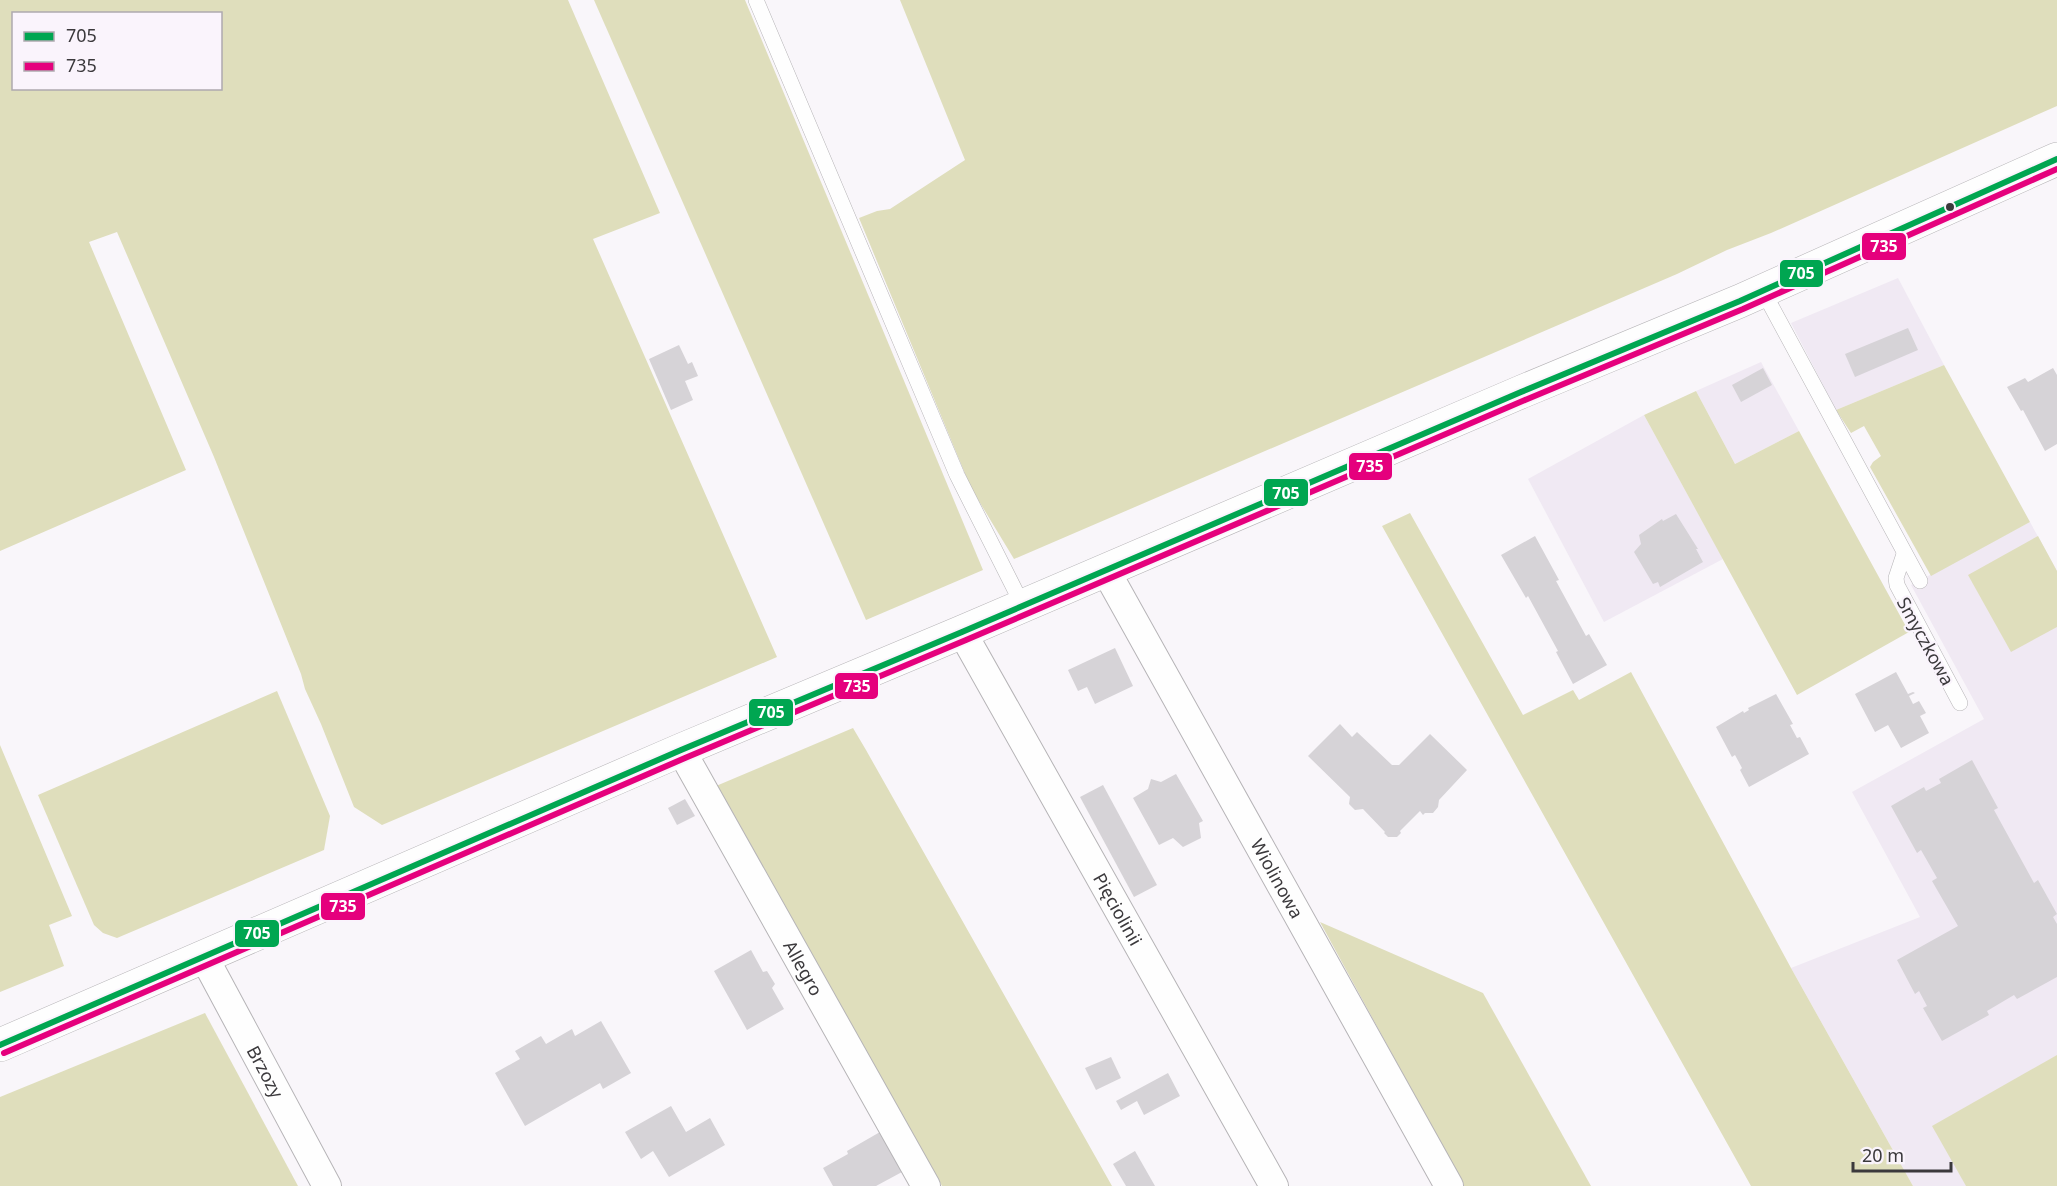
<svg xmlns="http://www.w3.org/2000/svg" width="2057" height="1186" font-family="'Noto Sans',sans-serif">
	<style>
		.built { fill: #f0e9f3 }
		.green { fill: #dfdebc; fill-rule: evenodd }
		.building { fill: #d6d3d7 }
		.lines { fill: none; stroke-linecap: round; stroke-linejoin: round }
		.lane-casing { stroke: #b6b4b7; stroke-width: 16 }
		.street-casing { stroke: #b6b4b7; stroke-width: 30 }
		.secondary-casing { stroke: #b6b4b7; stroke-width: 34 }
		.lane { stroke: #fefefe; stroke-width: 15 }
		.street { stroke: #fefefe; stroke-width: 28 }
		.secondary { stroke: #fefefe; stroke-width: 33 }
		.bus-1-casing { stroke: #faf4fc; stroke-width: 10 }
		.bus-2-casing { stroke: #faf4fc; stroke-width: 10 }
		.bus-1 { stroke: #00a651; stroke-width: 6 }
		.bus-2 { stroke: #e5007d; stroke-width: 6 }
		.bus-dot { fill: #3b393c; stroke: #faf4fc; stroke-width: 2 }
		.labels { text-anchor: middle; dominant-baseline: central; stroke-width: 4.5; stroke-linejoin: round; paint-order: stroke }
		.street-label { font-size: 18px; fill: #3b393c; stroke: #faf4fc }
		.line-badge { stroke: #faf4fc; stroke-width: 2 }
		.badge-label { font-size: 16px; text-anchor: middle; font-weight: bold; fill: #fff }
	</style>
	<rect width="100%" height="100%" fill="#f9f6fa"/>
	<!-- built -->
	<g class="built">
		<polygon points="1898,278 1944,365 1836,410 1791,323"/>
		<polygon points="1761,362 1799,431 1735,464 1696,391"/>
		<polygon points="1644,415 1723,559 1604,622 1528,479"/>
		<polygon points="2030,522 2057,571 2057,1186 1913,1186 1791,968 1920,917 1852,792 1984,719 1911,585"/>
	</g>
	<!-- green -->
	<g class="green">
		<path d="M0,0H568L660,213L593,239L777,657L382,825L354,807L321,724L305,689L301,674L214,457L117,232L89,242L186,470L0,551ZM14,14H220V88H14Z"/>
		<polygon points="594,0 745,0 983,570 866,620"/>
		<polygon points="900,0 2057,0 2057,106 1771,233 1727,250 1677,274 1014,559 971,488 859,218 877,211 890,209 965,160"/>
		<polygon points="1944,365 2030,522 1931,576 1870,467 1873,462 1881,456 1864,426 1851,433 1836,410"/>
		<polygon points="1696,391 1735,464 1799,431 1909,632 1797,695 1644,415"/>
		<polygon points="1410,513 1523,715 1573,690 1579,700 1631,672 1791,968 1913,1186 1751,1186 1382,526"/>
		<polygon points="2038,536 2057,571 2057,627 2011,652 1968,575"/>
		<polygon points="277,691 330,816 324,850 117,938 103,933 94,925 38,795"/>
		<polygon points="853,728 866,750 1112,1186 942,1186 732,811 716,786"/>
		<polygon points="0,745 72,916 49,925 64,966 0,992"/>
		<polygon points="1320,922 1483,993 1591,1186 1464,1186"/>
		<polygon points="205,1013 298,1186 0,1186 0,1097"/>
		<polygon points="2057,1055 2057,1186 1966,1186 1932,1126"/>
	</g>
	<!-- building -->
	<g class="building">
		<polygon points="1908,328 1918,350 1855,377 1845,354"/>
		<polygon points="679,345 688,364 692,362 698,376 685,381 693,400 671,410 649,359"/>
		<polygon points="1763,368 1772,385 1741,402 1732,385"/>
		<polygon points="2053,368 2057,375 2057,444 2045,451 2023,410 2021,411 2007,387 2025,378 2028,382"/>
		<polygon points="1676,514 1698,549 1696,549 1703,562 1660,587 1658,582 1653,584 1634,552 1641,544 1639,535 1662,519 1663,521"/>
		<polygon points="1535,536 1559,580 1556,581 1586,636 1589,634 1607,665 1573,684 1556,652 1558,651 1528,596 1526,598 1501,555"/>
		<polygon points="1115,648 1133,686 1095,704 1087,687 1078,691 1068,670"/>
		<polygon points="1896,672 1908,694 1913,692 1915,693 1909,696 1913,704 1919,701 1926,713 1920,716 1929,733 1901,748 1888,725 1875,732 1855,694"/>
		<polygon points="1776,694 1793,724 1790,725 1797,738 1800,737 1809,754 1749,787 1740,770 1742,768 1735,755 1732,757 1716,727 1743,711 1744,713 1749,710 1748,708"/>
		<polygon points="1340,724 1352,737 1357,732 1392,765 1399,765 1430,734 1467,770 1439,800 1438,807 1433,813 1425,813 1423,815 1420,811 1400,831 1401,833 1397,837 1388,837 1384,833 1385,832 1363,809 1355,810 1349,804 1350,797 1308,756"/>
		<polygon points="1972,760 1998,808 1994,810 2034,883 2038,880 2057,914 2053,917 2057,924 2057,977 2017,999 2014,995 1987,1011 1989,1015 1942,1041 1923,1008 1927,1006 1919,991 1915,994 1897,960 1958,926 1932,881 1937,878 1921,850 1917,853 1891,806 1924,787 1926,791 1941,783 1939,779"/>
		<polygon points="1176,774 1203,821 1199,823 1201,838 1183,847 1173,838 1159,845 1133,798 1148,789 1151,779 1161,782"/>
		<polygon points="1103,785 1157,885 1134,897 1080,797"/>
		<polygon points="685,799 695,816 677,825 668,808"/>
		<polygon points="751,950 763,972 767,971 775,984 772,988 784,1009 747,1030 714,971"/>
		<polygon points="601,1021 631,1073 603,1089 600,1083 525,1126 495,1073 520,1059 515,1051 541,1036 546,1044 572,1029 575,1036"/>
		<polygon points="1111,1057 1121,1078 1096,1090 1085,1068"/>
		<polygon points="1168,1073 1180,1096 1144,1115 1137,1101 1121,1110 1116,1101"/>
		<polygon points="671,1106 686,1132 710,1118 725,1145 669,1177 653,1151 641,1159 625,1132"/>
		<polygon points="880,1132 902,1172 876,1186 833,1186 823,1168 848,1154 847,1151"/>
		<polygon points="1135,1151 1155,1186 1126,1186 1113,1164"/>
	</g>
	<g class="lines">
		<defs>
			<g id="lane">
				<polyline points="756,0 957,475 1023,606"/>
				<polyline points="1763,291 1920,581"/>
				<polyline points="1904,554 1896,578 1897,585 1960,703"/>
			</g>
			<g id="street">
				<path id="s1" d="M1106,571L1449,1186"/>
				<path id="s2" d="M962,632L1274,1186"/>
				<path id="s3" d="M681,750L926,1186"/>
				<path id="s4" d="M204,957L327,1186"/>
			</g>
			<polyline id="secondary" points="0,1045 681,750 962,632 1521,392 1740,301 2057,159"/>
		</defs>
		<!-- lane casing -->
		<use href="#lane" class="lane-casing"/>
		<!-- street casing -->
		<use href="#street" class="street-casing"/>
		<!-- secondary casing -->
		<use href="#secondary" class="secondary-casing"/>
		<!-- lane -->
		<use href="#lane" class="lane"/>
		<!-- street -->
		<use href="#street" class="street"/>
		<!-- secondary -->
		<use href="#secondary" class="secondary"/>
		<defs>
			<polyline id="bus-1" points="0,1045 681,750 962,632 1521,392 1740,301 2057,159"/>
			<polyline id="bus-2" points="4,1053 685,758 966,640 1525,400 1743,309 2057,169"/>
		</defs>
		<!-- bus-1 casing -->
		<use href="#bus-1" class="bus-1-casing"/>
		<!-- bus-2 casing -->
		<use href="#bus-2" class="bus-2-casing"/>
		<!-- bus-1 -->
		<use href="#bus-1" class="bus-1"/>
		<!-- bus-2 -->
		<use href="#bus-2" class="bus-2"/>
	</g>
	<!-- markers -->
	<circle class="bus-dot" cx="1950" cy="207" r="5"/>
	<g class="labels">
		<!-- street labels -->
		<g class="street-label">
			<text transform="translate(1926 641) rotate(61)">Smyczkowa</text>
			<text stroke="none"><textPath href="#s1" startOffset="352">Wiolinowa</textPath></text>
			<text stroke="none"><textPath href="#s2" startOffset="318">Pięciolinii</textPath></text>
			<text stroke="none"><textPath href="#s3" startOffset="250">Allegro</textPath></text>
			<text stroke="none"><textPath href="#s4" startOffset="130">Brzozy</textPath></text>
		</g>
	</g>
	<g class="line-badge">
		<rect x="1861" y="232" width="46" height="29" rx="6" fill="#e5007d"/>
		<rect x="1779" y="259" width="45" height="29" rx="6" fill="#00a651"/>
		<rect x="1348" y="452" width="45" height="29" rx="6" fill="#e5007d"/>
		<rect x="1263" y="478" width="46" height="29" rx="6" fill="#00a651"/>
		<rect x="834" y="672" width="45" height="28" rx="6" fill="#e5007d"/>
		<rect x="748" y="698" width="46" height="29" rx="6" fill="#00a651"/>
		<rect x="320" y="892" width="46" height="29" rx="6" fill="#e5007d"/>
		<rect x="234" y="919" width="46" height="29" rx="6" fill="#00a651"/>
	</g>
	<g class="badge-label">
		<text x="1884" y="252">735</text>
		<text x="1801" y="279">705</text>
		<text x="1370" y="472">735</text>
		<text x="1286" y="499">705</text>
		<text x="857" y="692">735</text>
		<text x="771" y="718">705</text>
		<text x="343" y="912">735</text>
		<text x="257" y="939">705</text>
	</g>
	<!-- legend -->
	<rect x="12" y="12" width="210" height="78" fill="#faf4fc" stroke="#aea9af" stroke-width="1.5"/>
	<rect x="24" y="32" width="30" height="9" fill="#00a651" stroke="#aea9af" stroke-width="1.5"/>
	<text x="66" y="42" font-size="18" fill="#3b393c">705</text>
	<rect x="24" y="62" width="30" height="9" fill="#e5007d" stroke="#aea9af" stroke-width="1.5"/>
	<text x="66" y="72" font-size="18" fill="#3b393c">735</text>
	<!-- scale -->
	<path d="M1853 1162v9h98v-9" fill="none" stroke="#3b393c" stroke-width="3"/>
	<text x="1862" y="1162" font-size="18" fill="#3b393c" stroke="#faf4fc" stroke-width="4.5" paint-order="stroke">20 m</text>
</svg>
